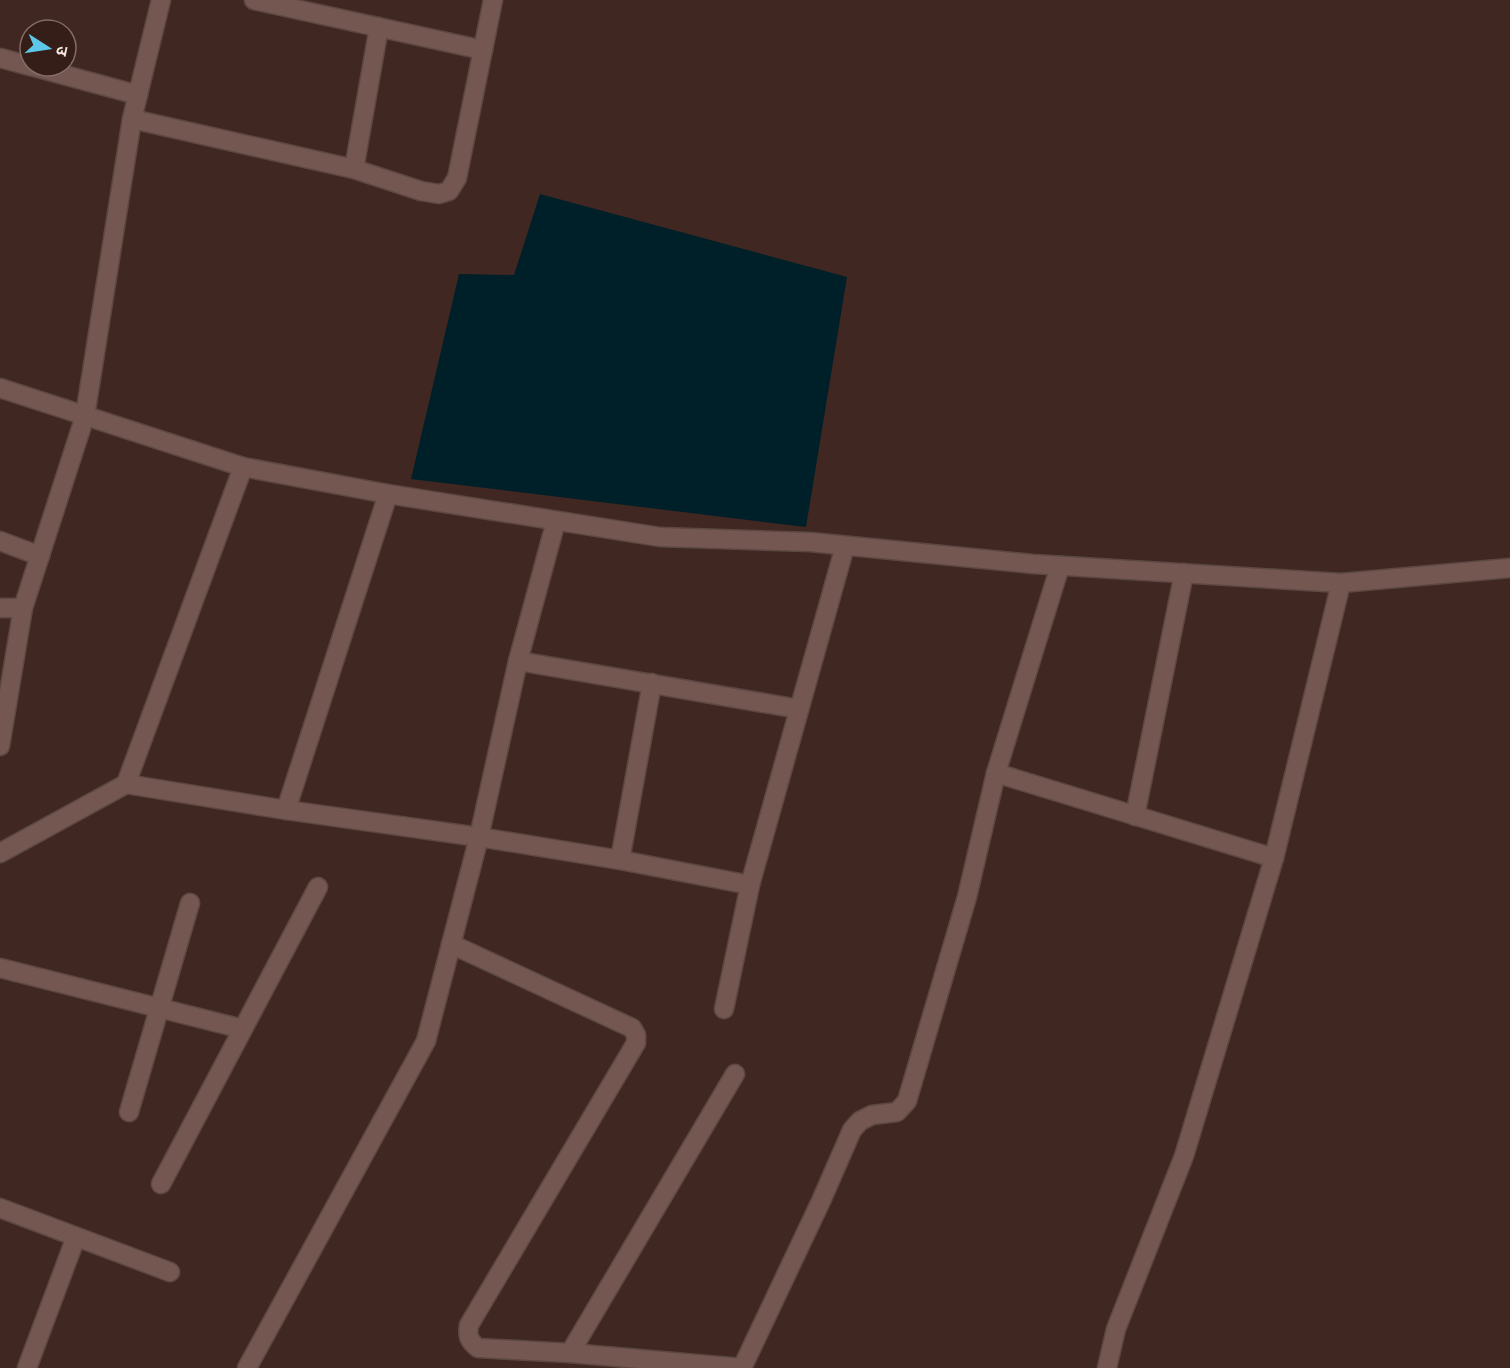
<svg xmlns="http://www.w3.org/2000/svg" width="1510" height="1368" font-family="'Titillium Web','Noto Sans Devanagari',sans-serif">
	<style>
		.water { fill: #002029 }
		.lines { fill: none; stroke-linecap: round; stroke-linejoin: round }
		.minor-casing { stroke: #5c4742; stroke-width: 21 }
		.minor { stroke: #745751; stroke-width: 18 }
	</style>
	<rect width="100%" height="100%" fill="#402721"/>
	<!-- water -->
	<polygon class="water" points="540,194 847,277 806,527 411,479 459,274 514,275"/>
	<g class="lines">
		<defs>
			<g id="minor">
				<polyline points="254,0 483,50"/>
				<polyline points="0,58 30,66"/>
				<polyline points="31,66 138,95"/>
				<polyline points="132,119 354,169 421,191 439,194 449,191 457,178 493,0"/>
				<polyline points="354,169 379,27"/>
				<polyline points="0,388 243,467 388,494 660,537 810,542 1033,564 1341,583 1510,568"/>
				<polyline points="0,541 40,556"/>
				<polyline points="0,608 23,608"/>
				<polyline points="518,661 799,709"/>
				<polyline points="0,746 23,608 85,416 132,119 161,0"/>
				<polyline points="996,773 1274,858"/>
				<polyline points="126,784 243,467"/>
				<polyline points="286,810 388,494"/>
				<polyline points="1135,816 1184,573"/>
				<polyline points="0,853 126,784 286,810 479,837 620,860 750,885"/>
				<polyline points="620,860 652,683"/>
				<path d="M451,944L632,1028L636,1035V1043L469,1325C467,1336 469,1341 478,1348L570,1353L742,1368"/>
				<polyline points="0,968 243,1029"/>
				<polyline points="724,1009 750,885 845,546"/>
				<polyline points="129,1112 190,903"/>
				<polyline points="161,1184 318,887"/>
				<polyline points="0,1208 170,1272"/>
				<polyline points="570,1353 735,1074"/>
				<polyline points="27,1368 76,1237"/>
				<polyline points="247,1368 426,1041 479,837 518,661 556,521"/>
				<polyline points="742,1368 821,1201 852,1130 860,1121 872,1115 897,1112 907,1101 967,897 996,773 1060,566"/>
				<polyline points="1107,1368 1116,1329 1184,1156 1274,858 1341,583"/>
			</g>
		</defs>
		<!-- minor casing -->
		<use href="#minor" class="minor-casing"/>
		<!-- minor -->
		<use href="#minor" class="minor"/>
	</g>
	<!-- north arrow -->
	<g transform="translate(48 48) rotate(102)"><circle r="28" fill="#351d18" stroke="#826d68" stroke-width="1.5"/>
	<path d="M0-4.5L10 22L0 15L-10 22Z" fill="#5cc7e8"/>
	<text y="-9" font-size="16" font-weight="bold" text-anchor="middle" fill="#f6e5e0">उ</text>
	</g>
</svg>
